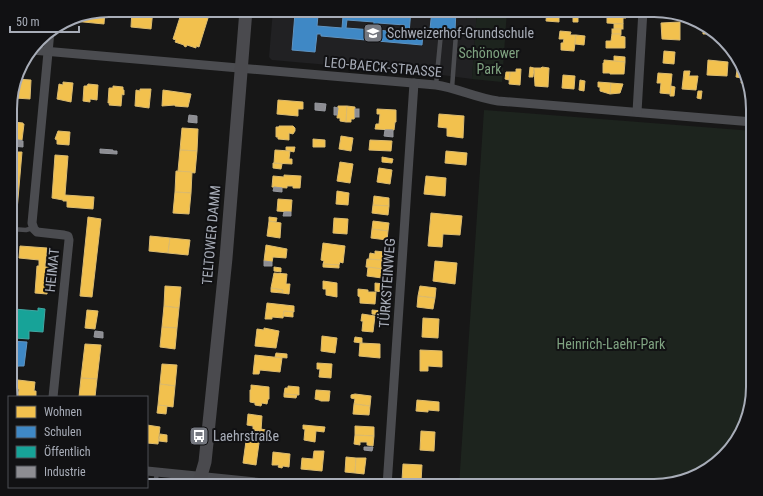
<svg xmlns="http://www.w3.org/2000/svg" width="763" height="496" font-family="'Roboto Condensed',sans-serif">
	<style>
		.built { fill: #212123 }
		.green { fill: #1d241e }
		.homes { fill: #f2c14e; stroke: #dcbb6e }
		.schools { fill: #3f88c5; stroke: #5e93c1; fill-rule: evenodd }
		.public { fill: #17a398; stroke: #42a6a2 }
		.industry { fill: #8d8d92; stroke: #95979d }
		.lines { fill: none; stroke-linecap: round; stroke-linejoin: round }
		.lane { stroke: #4b4c50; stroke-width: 4.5 }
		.street { stroke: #4b4c50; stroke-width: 9 }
		.secondary { stroke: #4a4a4e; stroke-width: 13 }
		.labels { text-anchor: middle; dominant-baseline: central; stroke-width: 4; stroke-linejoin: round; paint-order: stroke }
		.poi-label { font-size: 14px; fill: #a8adb8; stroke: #111113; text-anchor: start }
		.park-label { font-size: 14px; fill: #7fa381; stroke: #111113 }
		.street-label { font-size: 14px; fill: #a8adb8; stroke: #111113 }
		.rim { fill: none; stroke: #a8adb8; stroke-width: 2 }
	</style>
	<rect width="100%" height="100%" fill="#171717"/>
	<!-- built -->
	<g class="built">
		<polygon points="273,10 477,10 472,79 442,75 272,60 269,57"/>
		<polygon points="147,479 177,483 177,486 147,486"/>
	</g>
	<!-- green -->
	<g class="green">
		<polygon points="477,10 507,10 502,82 472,79"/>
		<polygon points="484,110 753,131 753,393 736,442 703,473 660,486 459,486"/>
	</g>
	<!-- homes -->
	<g class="homes">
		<polygon points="132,10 153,10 151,29 131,27"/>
		<polygon points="185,10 208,10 206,17 208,18 199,47 196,46 196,48 187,45 186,47 184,46 184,45 175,42 176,40 173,39 181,14 183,15"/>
		<polygon points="547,10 559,10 559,12 561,12 561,16 559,16 559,22 546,21"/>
		<polygon points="610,10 627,11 626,18 623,18 623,24 607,23 607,17 610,17"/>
		<polygon points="105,11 104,24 73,21 73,17"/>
		<polygon points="573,12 581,12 581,16 578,16 578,22 573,22"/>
		<polygon points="680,22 680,40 662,39 661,23"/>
		<rect x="614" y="24" width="9" height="5"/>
		<polygon points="703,25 709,27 708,34 703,34"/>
		<polygon points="709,27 716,34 708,34"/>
		<rect x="612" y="29" width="9" height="5"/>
		<polygon points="560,31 571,32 570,35 576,35 574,51 561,50 561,43 563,43 564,39 559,39"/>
		<polygon points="612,34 621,34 620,36 625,37 625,48 606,48 606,41 611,41"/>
		<polygon points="576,35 585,36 584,45 575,44"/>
		<polygon points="664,51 675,52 674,64 663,63"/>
		<polygon points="614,56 625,57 625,62 614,61"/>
		<polygon points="604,60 625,62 624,74 610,74 610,73 603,73 603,63 604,63"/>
		<polygon points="708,60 728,62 727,76 707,75"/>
		<polygon points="738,63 741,64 747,83 741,83 742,78 736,77"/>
		<polygon points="530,67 534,68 533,77 529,77"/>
		<polygon points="542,67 549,68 548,87 535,86 534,68 541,68"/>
		<polygon points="516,69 521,69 520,85 509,84 510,72 516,72"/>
		<polygon points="684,71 690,71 689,76 698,76 696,90 682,89"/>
		<polygon points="506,72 510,72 509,80 505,79"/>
		<polygon points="658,73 672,74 670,94 660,93 661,83 657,83"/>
		<polygon points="563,75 575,76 574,89 562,88"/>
		<polygon points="16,79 31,80 30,99 15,98 15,96 11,95"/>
		<polygon points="580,80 585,81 584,91 579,90"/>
		<polygon points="63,82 73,83 71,102 57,99 59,84 63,85"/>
		<polygon points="598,82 611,83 610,94 600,91 600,87 598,87"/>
		<polygon points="611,83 623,84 620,93 610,94"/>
		<polygon points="88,84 98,85 97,100 90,99 90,102 83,101 84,86 87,86"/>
		<polygon points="113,86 123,87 123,90 124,90 124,95 122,94 121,106 109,105 110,103 108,103 109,88 113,88"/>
		<polygon points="671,86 675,87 674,96 670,96"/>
		<polygon points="140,89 151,89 149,108 135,106 136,90 140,91"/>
		<polygon points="163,90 191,94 188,107 175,106 175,105 162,106"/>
		<polygon points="698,91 702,91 701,99 697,98"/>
		<polygon points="278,100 303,102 303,109 298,109 298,116 277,114"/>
		<polygon points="338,106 347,106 346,122 340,121 340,118 337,118"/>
		<polygon points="347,106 355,107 355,117 354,119 351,119 351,122 346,122"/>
		<polygon points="377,109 396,110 396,122 395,122 394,130 375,129 376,124 379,124 380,114 377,114"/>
		<polygon points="439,114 464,116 463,138 447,136 447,128 438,127"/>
		<polygon points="14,122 23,123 23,124 24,124 22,140 11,138 11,123 14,124"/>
		<polygon points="279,126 293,126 295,128 295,131 293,134 289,133 289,140 278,139 278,137 276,137 276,127 279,127"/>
		<polygon points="182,128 198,129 197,151 180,150"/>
		<polygon points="58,131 70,132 69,145 57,144 57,140 55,139"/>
		<polygon points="341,136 353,138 351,151 339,149"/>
		<polygon points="313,139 325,140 325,147 313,147"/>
		<polygon points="370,140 392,141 391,151 369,150"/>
		<polygon points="286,147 295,147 294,152 286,150"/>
		<polygon points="180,150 197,151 195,173 178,171"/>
		<polygon points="275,150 290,151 289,159 292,159 292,164 274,163"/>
		<polygon points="446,151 467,153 466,165 445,163"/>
		<polygon points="11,152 22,152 16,222 11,222"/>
		<polygon points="55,155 68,156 65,195 94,197 93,209 67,207 67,201 63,201 63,200 52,198"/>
		<polygon points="382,157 393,159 392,163 382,162"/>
		<polygon points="340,162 353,164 350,183 337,181"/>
		<polygon points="273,163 282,164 281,169 273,168"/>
		<polygon points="379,168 392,170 390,184 377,182"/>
		<polygon points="176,171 192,172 191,193 175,192"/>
		<polygon points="284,175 301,176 300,188 293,188 293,186 287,186 287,188 272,187 273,176 284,177"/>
		<polygon points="426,176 446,178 445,196 424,194"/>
		<polygon points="337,191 349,193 348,205 336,204"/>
		<polygon points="175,192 191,193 189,214 173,213"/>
		<polygon points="374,196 389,198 389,206 373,205"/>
		<polygon points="278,199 292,200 291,212 277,211"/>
		<polygon points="373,205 389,206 388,215 372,213"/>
		<polygon points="431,213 462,216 460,235 443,234 442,247 428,246"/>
		<polygon points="88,217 101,219 92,297 80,296"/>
		<polygon points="269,217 277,218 276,222 269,221"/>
		<polygon points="334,218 348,219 347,234 333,233"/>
		<polygon points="269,221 281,223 280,238 267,236"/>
		<polygon points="373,221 389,223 388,231 372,229"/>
		<polygon points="372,229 388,231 387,240 371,238"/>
		<polygon points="150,236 170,238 168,253 149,251"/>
		<polygon points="170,238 190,240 188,255 168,253"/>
		<polygon points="323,243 345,246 343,263 340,262 339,265 323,264 324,261 321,260"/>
		<polygon points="266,245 287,249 286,258 273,257 272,262 264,261"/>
		<polygon points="20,246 47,248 45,267 50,267 47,294 35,293 37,266 39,266 39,260 19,258"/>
		<polygon points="375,251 385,252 384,261 369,259 370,253 375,254"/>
		<polygon points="367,259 382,260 381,269 366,267"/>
		<polygon points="435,261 457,263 455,284 433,281"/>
		<polygon points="323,264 339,265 339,268 323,267"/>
		<polygon points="274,267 281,268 281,272 274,271"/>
		<polygon points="368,267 383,269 382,278 367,276"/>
		<polygon points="274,273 287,274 286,284 290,284 289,294 282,293 283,290 271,288"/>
		<polygon points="323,281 337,283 337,297 326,295 326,289 323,289"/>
		<polygon points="375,283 384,284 383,292 375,291"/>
		<polygon points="165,286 181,287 179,308 164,306"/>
		<polygon points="420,286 436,288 435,298 418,296"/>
		<polygon points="271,288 283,290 282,293 271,292"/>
		<polygon points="358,289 368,290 368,292 376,292 375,304 360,303 360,297 358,296"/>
		<polygon points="418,296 435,298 433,309 417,307"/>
		<polygon points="267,303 294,306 294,312 284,311 283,318 272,317 272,319 265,319"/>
		<polygon points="164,306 179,308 177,328 162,327"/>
		<polygon points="87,310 98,311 95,329 85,328"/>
		<polygon points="372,310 382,311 382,315 372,314"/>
		<polygon points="284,311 293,312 293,317 283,316"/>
		<polygon points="362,314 375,316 373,332 362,331 363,321 361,321"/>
		<polygon points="423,318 439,319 438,338 422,337"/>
		<polygon points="162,327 177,328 175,349 160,347"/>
		<polygon points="264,328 279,331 276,348 255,346 257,329 264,330"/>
		<polygon points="322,336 337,338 335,353 321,351"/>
		<polygon points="355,337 362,338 362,343 354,342"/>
		<polygon points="360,343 380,344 380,358 359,356"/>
		<polygon points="85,344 101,345 97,379 81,378"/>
		<polygon points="420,350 442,351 442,367 428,366 428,371 420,371"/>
		<polygon points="276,353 287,354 287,358 275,357"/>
		<polygon points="255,355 282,358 280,372 260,370 259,374 253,374"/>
		<polygon points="317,363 332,364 331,378 319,377 320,369 317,369"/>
		<polygon points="162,364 177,365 175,386 160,384"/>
		<polygon points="81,378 97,379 95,397 79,397"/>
		<polygon points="18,380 35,382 34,391 36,391 36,397 18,397 19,389 17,389"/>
		<polygon points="160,384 175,386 173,407 158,405"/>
		<polygon points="251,385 269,387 269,399 268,399 267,404 262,403 261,406 255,405 255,403 250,402 250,390 251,390"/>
		<polygon points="288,386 299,387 299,395 284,394 285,388 288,388"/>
		<polygon points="316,390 330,391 329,401 321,401 319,400 315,399"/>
		<polygon points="284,394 297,395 296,398 284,397"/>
		<polygon points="355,394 371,396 370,406 354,404 355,399 351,398 351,395"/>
		<polygon points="417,400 439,402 439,411 428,410 428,412 416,411"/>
		<polygon points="354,404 370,406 369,415 353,414"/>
		<polygon points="158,405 167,406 166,414 157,413"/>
		<polygon points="248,414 262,416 261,431 253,430 253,426 247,425"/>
		<polygon points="147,425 160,427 158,444 147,443"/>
		<polygon points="303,425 325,427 324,432 316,431 315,442 304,440 305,429 303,429"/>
		<polygon points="355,426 374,427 374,436 355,435"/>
		<polygon points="261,429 266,430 266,436 252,434 253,430 261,431"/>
		<polygon points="421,431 435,432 434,451 420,450"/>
		<polygon points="160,434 167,435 167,442 159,441"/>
		<polygon points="355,435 374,436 373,446 367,445 367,442 360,442 360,445 354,444"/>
		<polygon points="246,441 259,443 256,465 243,463"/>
		<polygon points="314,451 324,451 322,471 301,469 302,458 313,459"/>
		<polygon points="273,452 290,454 289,467 283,466 282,468 278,467 279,465 272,465"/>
		<polygon points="346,457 356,458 355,473 345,472"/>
		<polygon points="356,458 366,458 364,474 355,473"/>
		<polygon points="403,464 422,465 421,482 402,480"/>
	</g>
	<!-- schools -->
	<g class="schools">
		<path d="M333,10L364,11L365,10H379V12L396,14V10H411L409,33L423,34L422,45L321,36V34H317L315,52L292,50L295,13L318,15L317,26L342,28L343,16L332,15ZM347,20L374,22L373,30L346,28ZM378,23L405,25V33L378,30Z"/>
		<polygon points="432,10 456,10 455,31 430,29"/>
		<polygon points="11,341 27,342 24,366 18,366 17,369 11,369"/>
	</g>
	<!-- public -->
	<polygon class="public" points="38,308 45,309 43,332 29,331 29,339 15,338 15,330 12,329 12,327 11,327 11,312 13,312 14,309 38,311"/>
	<!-- industry -->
	<g class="industry">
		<polygon points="315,103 326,104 325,111 315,110"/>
		<polygon points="334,107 338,108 337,115 334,115"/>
		<rect x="355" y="109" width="4" height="8"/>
		<polygon points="189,115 197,116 197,123 188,122"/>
		<polygon points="385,130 393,130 393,137 384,136"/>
		<polygon points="12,139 23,141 23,147 12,146"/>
		<polygon points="100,149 113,150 113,151 117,151 117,154 100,153"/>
		<polygon points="274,187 282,188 282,192 273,191"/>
		<polygon points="284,212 291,212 291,216 283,216"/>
		<polygon points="264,261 272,262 272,266 264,266"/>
		<polygon points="95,331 103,332 103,338 94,337"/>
		<polygon points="364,447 373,447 372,451 364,450"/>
	</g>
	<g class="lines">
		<!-- lane -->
		<g class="lane">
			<polyline points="436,85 441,33 456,34 452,88"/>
			<polyline points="11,229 26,230 33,228"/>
			<polyline points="155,486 157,472"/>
		</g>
		<!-- street -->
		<g class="street">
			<polyline points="50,31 32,223 34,229 37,232 64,235 68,236 69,240 53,397"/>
			<path d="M32,50L436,85C457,88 476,98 498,101L753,122"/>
			<polyline points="637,112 643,10"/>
			<polyline points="147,471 294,486"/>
			<polyline points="387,486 414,83"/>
		</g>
		<!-- secondary -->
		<polyline class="secondary" points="198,486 205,462 226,258 246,10"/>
	</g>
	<!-- icons -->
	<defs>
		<symbol id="school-square" viewBox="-11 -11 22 22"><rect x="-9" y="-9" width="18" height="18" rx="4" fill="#757880" stroke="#111113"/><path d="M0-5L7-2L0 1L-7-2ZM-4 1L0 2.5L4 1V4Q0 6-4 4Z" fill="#fff"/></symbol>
		<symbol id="bus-square" viewBox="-11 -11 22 22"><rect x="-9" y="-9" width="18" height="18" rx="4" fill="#757880" stroke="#111113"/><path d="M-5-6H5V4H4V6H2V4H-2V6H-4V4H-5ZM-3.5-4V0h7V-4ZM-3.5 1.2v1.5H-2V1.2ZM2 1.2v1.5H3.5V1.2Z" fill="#fff"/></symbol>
	</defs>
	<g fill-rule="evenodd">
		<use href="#school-square" x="362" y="22" width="22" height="22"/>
		<use href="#bus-square" x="188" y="425" width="22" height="22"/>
	</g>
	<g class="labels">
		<!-- poi labels -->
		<g class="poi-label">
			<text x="387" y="33">Schweizerhof-Grundschule</text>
			<text x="213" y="436">Laehrstraße</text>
		</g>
		<!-- park labels -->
		<g class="park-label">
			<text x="489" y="53">Schönower<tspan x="489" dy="16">Park</tspan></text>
			<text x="611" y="344">Heinrich-Laehr-Park</text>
		</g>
		<!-- street labels -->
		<g class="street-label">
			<text transform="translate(383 67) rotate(5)">LEO-BAECK-STRASSE</text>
			<text transform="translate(211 235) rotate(-85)">TELTOWER DAMM</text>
			<text transform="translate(52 270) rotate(-84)">HEIMAT</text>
			<text transform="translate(387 283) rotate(-86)">TÜRKSTEINWEG</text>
		</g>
	</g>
	<!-- crop -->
	<path d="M0 0H763V496H0ZM109 17H654A92 92 0 0 1 746 109V387A92 92 0 0 1 654 479H109A92 92 0 0 1 17 387V109A92 92 0 0 1 109 17Z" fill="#111113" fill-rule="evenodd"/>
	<path class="rim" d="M109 17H654A92 92 0 0 1 746 109V387A92 92 0 0 1 654 479H109A92 92 0 0 1 17 387V109A92 92 0 0 1 109 17Z"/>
	<!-- legend -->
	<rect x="8" y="396" width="140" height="92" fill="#111113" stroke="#4d4f55"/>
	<rect x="16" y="406" width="20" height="12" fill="#f2c14e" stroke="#4d4f55"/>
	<text x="44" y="416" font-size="12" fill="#a8adb8">Wohnen</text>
	<rect x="16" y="426" width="20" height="12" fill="#3f88c5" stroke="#4d4f55"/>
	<text x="44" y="436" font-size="12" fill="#a8adb8">Schulen</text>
	<rect x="16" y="446" width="20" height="12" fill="#17a398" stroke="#4d4f55"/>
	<text x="44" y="456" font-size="12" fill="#a8adb8">Öffentlich</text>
	<rect x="16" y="466" width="20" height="12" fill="#8d8d92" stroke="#4d4f55"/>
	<text x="44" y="476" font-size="12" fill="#a8adb8">Industrie</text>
	<!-- scale -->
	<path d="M10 26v6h69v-6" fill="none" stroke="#a8adb8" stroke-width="2"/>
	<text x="16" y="26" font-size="12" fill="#a8adb8" stroke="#111113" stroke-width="3" paint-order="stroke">50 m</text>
</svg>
